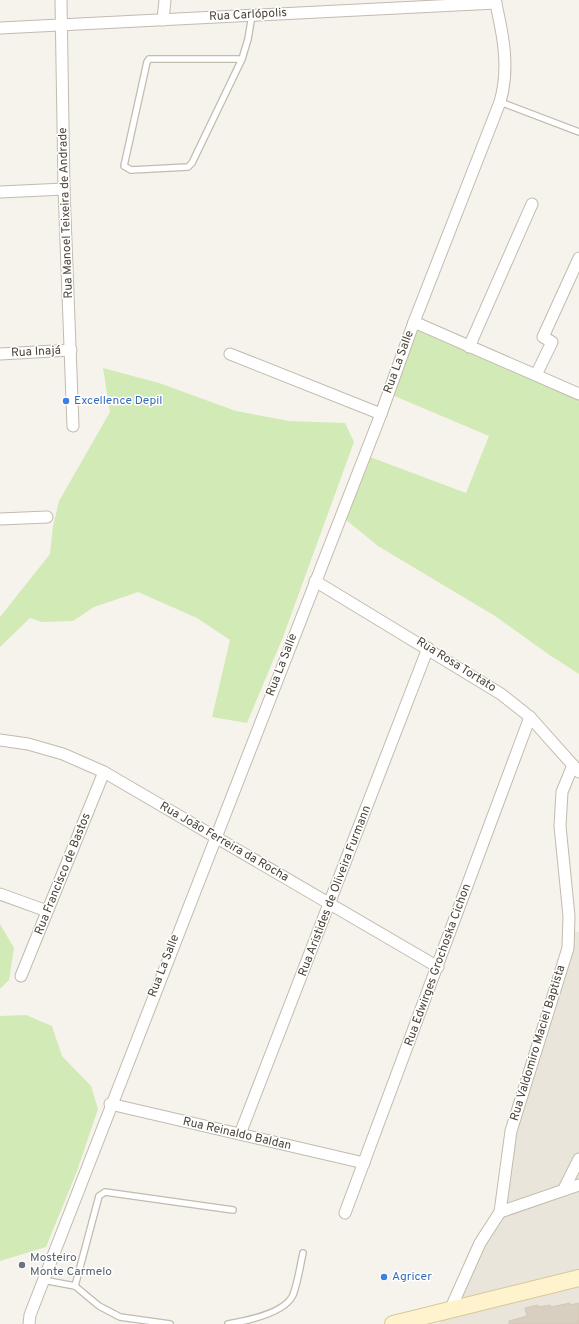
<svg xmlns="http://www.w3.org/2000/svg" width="579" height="1324" font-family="Overpass,sans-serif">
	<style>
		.residential { fill: #eae5da }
		.green { fill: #d2eab5 }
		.building { fill: #d8cfc1; stroke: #d3c7b4 }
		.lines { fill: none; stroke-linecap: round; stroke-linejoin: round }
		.lane-casing { stroke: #c2bbae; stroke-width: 8 }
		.street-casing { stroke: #c2bbae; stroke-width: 13 }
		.secondary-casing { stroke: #d6c79b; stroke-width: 18 }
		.lane { stroke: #fff; stroke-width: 5.5 }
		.street { stroke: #fff; stroke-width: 11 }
		.secondary { stroke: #fff3cd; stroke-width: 16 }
		.shop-dot { fill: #3f7fe0; stroke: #fff; stroke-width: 1.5 }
		.worship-dot { fill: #6b7280; stroke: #fff; stroke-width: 1.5 }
		.labels { text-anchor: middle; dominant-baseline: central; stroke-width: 3; stroke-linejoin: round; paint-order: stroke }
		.street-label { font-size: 12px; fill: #4b4439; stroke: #fff }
		.shop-label { font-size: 12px; fill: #366cbe; stroke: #fff; text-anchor: start }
		.worship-label { font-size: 12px; fill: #5b616d; stroke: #fff; text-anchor: start }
	</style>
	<rect width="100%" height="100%" fill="#f6f3ec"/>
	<!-- residential -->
	<polygon class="residential" points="568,929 579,932 579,1324 439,1324 500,1212 511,1131"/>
	<!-- green -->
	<g class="green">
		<polygon points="418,331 579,400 579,674 548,654 495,616 378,546 345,519 370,457 466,493 489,436 392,395"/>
		<polygon points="103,368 159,383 236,411 289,421 345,423 354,442 283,637 247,723 212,717 230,640 197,618 138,592 94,607 73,621 42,622 30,618 0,647 0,617 50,554 53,526 59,501 110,412"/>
		<polygon points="0,924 14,948 9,980 0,989"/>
		<polygon points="26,1015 52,1026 62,1056 91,1086 98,1109 77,1171 46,1247 0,1261 0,1016"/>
	</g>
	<!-- building -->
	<polygon class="building" points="570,1303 570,1305 579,1303 579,1324 509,1324 509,1321 527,1316 525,1308 538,1305 538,1307 550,1305 551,1307"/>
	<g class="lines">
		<defs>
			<g id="lane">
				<polyline points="242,59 149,59 147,62 124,166 131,170 188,167 192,163 242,59 248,39 252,15"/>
				<polyline points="500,102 579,132"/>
				<polyline points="43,1280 75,1286 99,1196 105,1192 233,1210"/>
				<polyline points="75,1286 99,1306 120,1317 170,1324"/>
				<path d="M228,1324C246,1321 285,1313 293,1295C298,1282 300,1266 303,1253"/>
			</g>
			<g id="street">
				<polyline points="61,0 64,189 73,426"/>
				<polyline points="163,20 165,0"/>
				<polyline points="0,28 496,3"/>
				<polyline points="0,192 64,189"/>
				<polyline points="414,322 579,394"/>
				<polyline points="469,347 532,204"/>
				<polyline points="0,354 71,350"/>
				<polyline points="230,354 381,414"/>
				<polyline points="536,375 552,342 543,337 579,258"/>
				<polyline points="0,519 47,517"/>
				<polyline points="315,581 501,694 530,717 579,772"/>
				<polyline points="0,740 28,744 63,754 104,772 438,967"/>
				<polyline points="0,894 47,911"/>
				<polyline points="21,976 104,772"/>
				<polyline points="110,1104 364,1163"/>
				<polyline points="240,1134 428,648"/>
				<polyline points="564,1189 579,1159"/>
				<polyline points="500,1212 579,1185"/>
				<polyline points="345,1213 530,717"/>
				<polyline points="450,1310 480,1243 500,1212 511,1131 568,948 569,916 560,826 562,792 573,765"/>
				<path d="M29,1324L30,1315L381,414L414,322L500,102C510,68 503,34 495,0"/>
			</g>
			<polyline id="secondary" points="393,1324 579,1278"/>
		</defs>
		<!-- lane casing -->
		<use href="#lane" class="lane-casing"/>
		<!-- street casing -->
		<use href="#street" class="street-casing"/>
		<!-- secondary casing -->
		<use href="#secondary" class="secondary-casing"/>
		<!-- lane -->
		<use href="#lane" class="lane"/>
		<!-- street -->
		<use href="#street" class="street"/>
		<!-- secondary -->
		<use href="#secondary" class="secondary"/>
	</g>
	<!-- markers -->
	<g class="shop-dot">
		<circle cx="66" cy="401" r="4"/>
		<circle cx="384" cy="1277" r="4"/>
	</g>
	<circle class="worship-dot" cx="22" cy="1265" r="4"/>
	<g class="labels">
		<!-- street labels -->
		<g class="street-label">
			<text transform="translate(248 15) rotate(-3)">Rua Carlópolis</text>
			<text transform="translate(66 213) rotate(-92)">Rua Manoel Teixeira de Andrade</text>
			<text transform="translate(36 352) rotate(-3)">Rua Inajá</text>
			<text transform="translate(399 362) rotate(-70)">Rua La Salle</text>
			<text transform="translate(282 665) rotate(-69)">Rua La Salle</text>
			<text transform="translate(456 665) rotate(32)">Rua Rosa Tortato</text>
			<text transform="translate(224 842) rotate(30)">Rua João Ferreira da Rocha</text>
			<text transform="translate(63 874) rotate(-68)">Rua Francisco de Bastos</text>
			<text transform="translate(335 891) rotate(-69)">Rua Aristides de Oliveira Furmann</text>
			<text transform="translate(438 965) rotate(-70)">Rua Edwirges Grochoska Cichon</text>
			<text transform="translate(164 966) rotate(-69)">Rua La Salle</text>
			<text transform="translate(538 1043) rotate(-73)">Rua Valdomiro Maciel Baptista</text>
			<text transform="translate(237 1134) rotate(13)">Rua Reinaldo Baldan</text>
		</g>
		<!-- shop labels -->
		<g class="shop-label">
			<text x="74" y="401">Excellence Depil</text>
			<text x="392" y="1277">Agricer</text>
		</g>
		<!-- worship labels -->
		<g class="worship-label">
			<text x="30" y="1258">Mosteiro<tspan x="30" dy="14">Monte Carmelo</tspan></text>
		</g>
	</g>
</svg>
